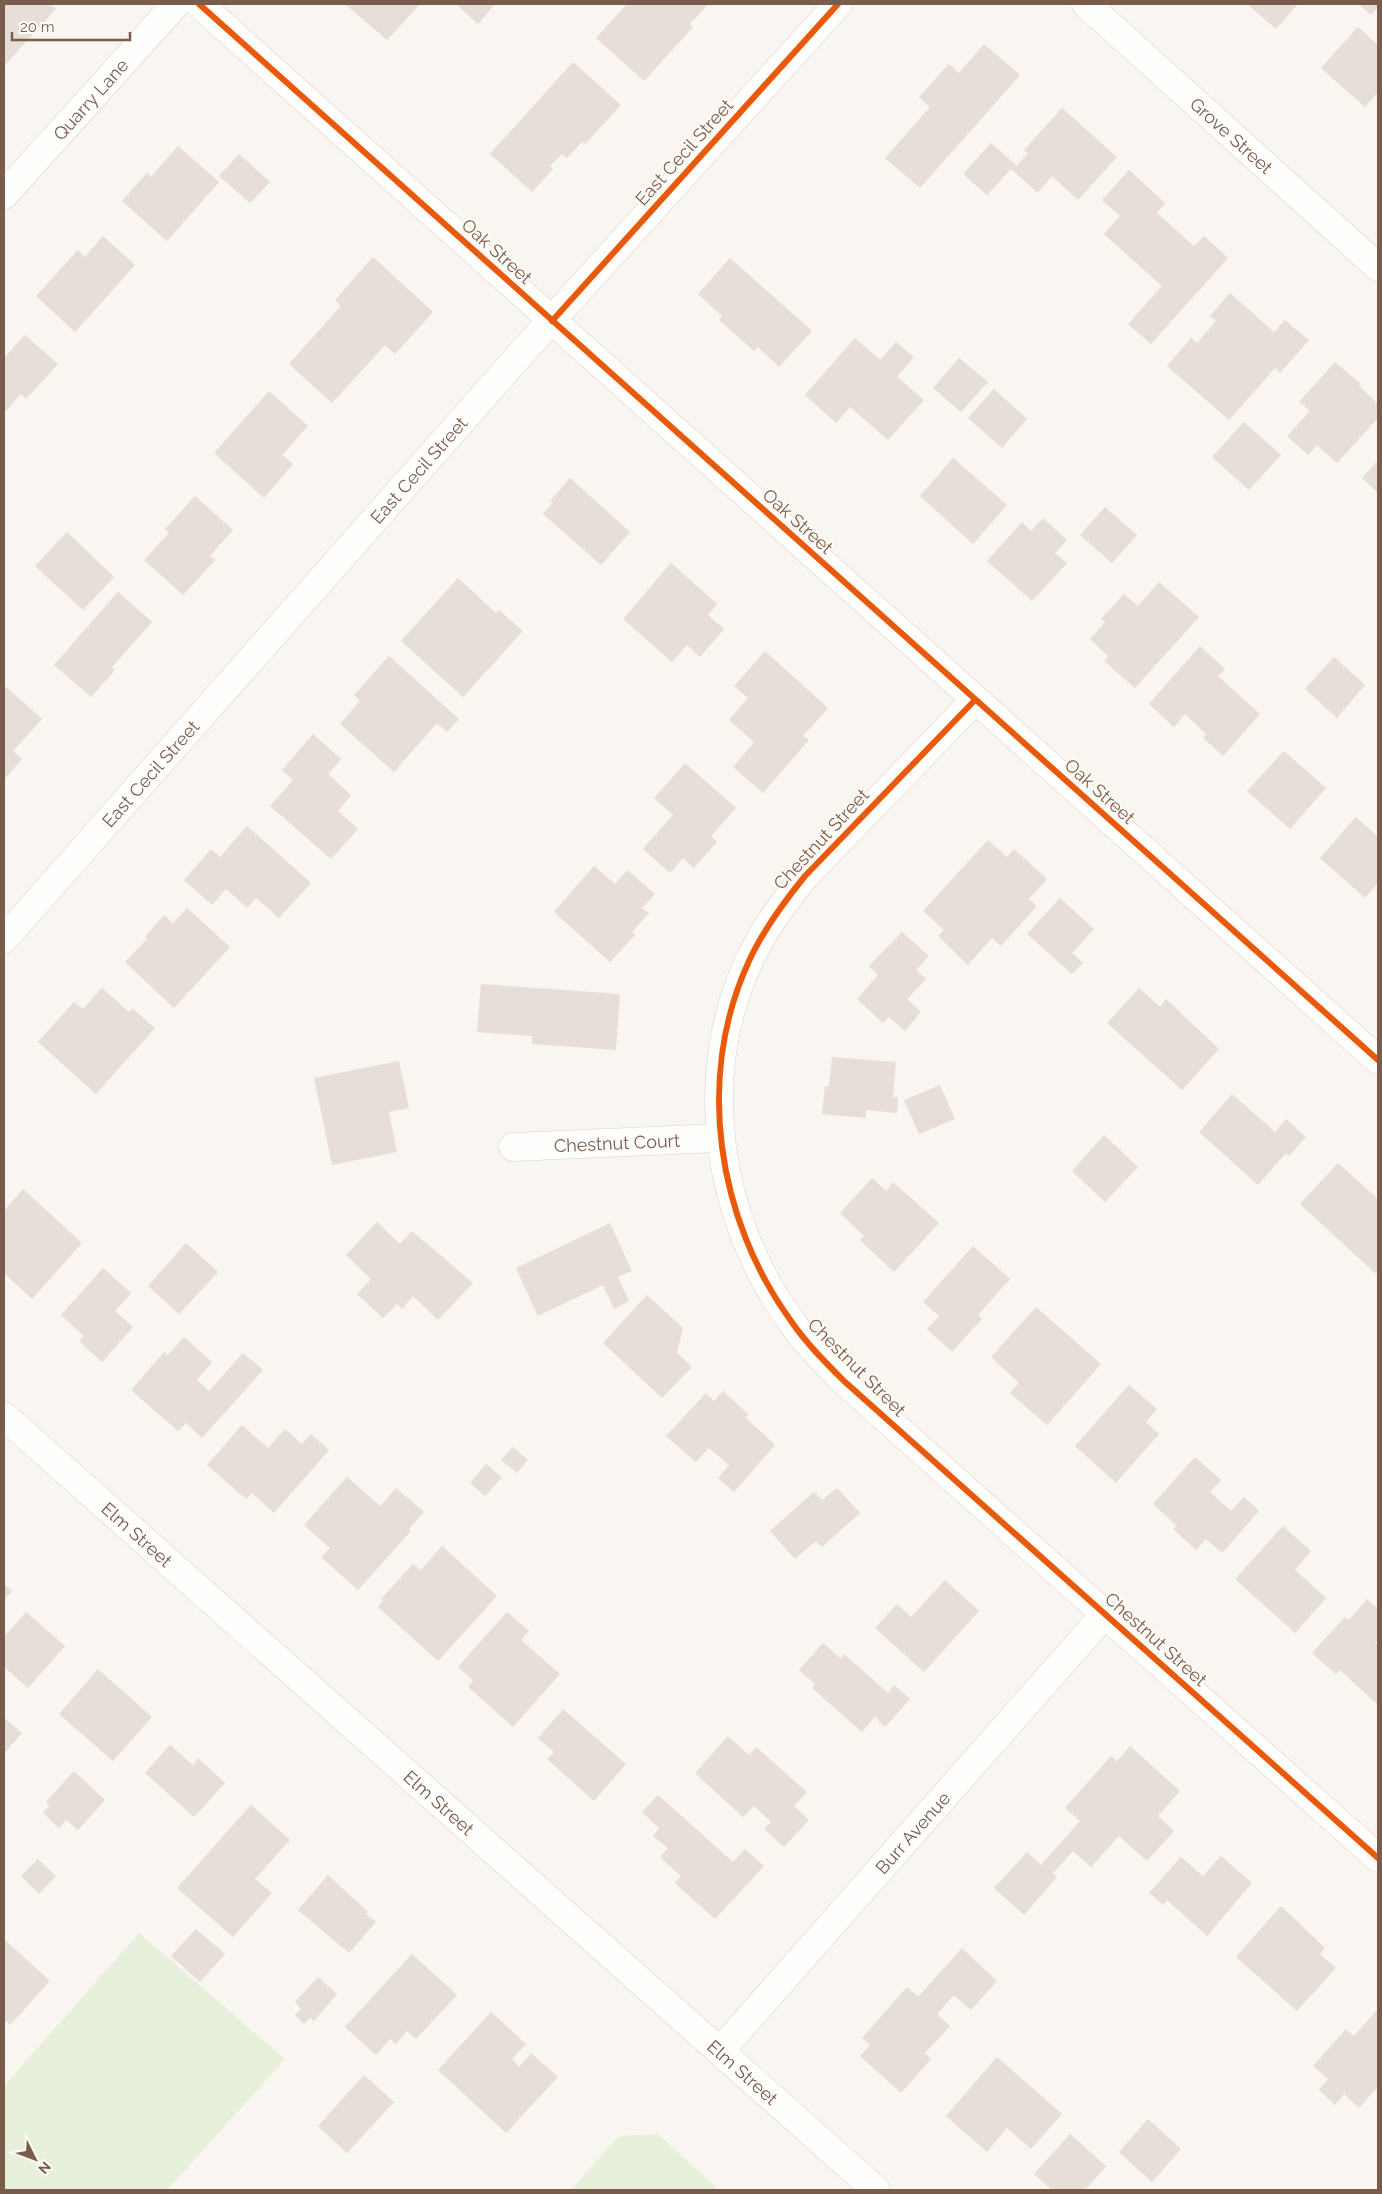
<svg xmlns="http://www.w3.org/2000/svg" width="1382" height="2194" font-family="Raleway,sans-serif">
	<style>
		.green { fill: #e7f0db }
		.building { fill: #e6ded7 }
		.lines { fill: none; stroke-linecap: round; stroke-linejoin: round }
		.street-casing { stroke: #d7d1cb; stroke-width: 29 }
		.secondary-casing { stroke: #d9d2cb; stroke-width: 29 }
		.street { stroke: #fefefd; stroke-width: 28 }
		.secondary { stroke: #fefefd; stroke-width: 28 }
		.cycleway-casing { stroke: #fffaf3; stroke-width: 9 }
		.cycleway { stroke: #e8590c; stroke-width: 6 }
		.labels { text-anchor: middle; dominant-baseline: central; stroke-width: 4; stroke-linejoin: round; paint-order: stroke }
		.street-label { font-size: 18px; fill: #7a5c4d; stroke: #fffaf3 }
	</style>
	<rect width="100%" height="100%" fill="#f9f5f0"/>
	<!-- green -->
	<g class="green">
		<polygon points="139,1933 285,2059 167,2190 4,2190 4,2086"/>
		<polygon points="658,2134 719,2190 571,2190 619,2136"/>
	</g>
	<!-- building -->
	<g class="building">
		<polygon points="4,4 50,4 56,9 4,66"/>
		<polygon points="345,4 420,4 387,40"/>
		<polygon points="456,4 495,4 478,24"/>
		<polygon points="627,4 708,4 690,24 693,27 644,81 596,38"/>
		<polygon points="1247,4 1298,4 1276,29"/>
		<polygon points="1359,4 1378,4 1378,7 1371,15"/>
		<polygon points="1358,27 1378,45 1378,92 1365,107 1321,68"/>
		<polygon points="984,44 1020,75 920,188 885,158 930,107 919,97 949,64 959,73"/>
		<polygon points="573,62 621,105 585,144 582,142 567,158 562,154 550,166 553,169 532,192 490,154"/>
		<polygon points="1062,108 1117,157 1078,200 1052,176 1038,193 1011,169 987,195 963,174 991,143 1017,166 1028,153 1024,150"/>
		<polygon points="178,146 219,182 167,241 122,201 147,173 151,177"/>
		<polygon points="239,154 270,182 250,203 219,176"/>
		<polygon points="1129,170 1165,203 1157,213 1194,246 1204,236 1228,258 1151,344 1128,324 1162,286 1104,234 1120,216 1102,200"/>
		<polygon points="103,236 135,265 75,332 36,296 78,250 85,257"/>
		<polygon points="373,257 433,312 395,354 385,345 332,403 289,364 341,306 335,300"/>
		<polygon points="730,258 812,331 779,367 758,347 754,351 719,320 722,316 698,294"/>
		<polygon points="1230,293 1274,332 1285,320 1309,340 1280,373 1275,368 1229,420 1167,366 1191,338 1197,343 1216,321 1210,316"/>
		<polygon points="25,335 58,364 26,399 21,394 4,413 4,358"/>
		<polygon points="855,338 880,360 896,342 914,357 897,377 924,400 888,440 850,407 836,423 805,395"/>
		<polygon points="959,358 988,382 961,412 933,388"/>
		<polygon points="1335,362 1361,384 1359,386 1378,404 1378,418 1337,463 1317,445 1308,455 1287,436 1310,411 1299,402"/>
		<polygon points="994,389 1027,419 1002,448 968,418"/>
		<polygon points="269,391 308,426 282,455 293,464 264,498 214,453"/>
		<polygon points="1244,422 1281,455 1249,490 1212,457"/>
		<polygon points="953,458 1007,505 973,544 920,496"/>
		<polygon points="1378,460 1378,493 1362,478"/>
		<polygon points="570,478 630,532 601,565 543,514 553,503 550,501"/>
		<polygon points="195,496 233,530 210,556 215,560 183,595 144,560 169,533 165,529"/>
		<polygon points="1105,507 1137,535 1112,563 1080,535"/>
		<polygon points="1043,518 1067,540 1055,553 1067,563 1032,601 987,561 1022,522 1031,531"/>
		<polygon points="67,532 114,577 83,610 35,566"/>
		<polygon points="671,563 717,604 708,615 724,629 700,657 687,645 672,662 623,619"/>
		<polygon points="458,578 496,613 499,610 523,631 463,697 401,641"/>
		<polygon points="1159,582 1199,617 1135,688 1104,661 1108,656 1090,639 1105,622 1101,619 1124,594 1138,606"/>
		<polygon points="118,592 152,622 112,667 115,670 91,697 54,665"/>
		<polygon points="1200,646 1225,669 1218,676 1260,714 1223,756 1203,738 1206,734 1185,714 1174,727 1149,704"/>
		<polygon points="765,651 828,708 803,736 809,740 763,793 733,767 754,742 729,720 748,698 734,686"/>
		<polygon points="389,656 459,719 447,732 437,723 394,772 340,724 360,701 354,695"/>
		<polygon points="1334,657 1365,685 1337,718 1305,689"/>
		<polygon points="6,687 42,719 13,751 22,759 4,780 4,690"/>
		<polygon points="313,734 341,759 328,774 351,795 338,811 358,829 331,859 270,806 293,780 282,770"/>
		<polygon points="1284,751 1326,788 1290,829 1247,791"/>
		<polygon points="685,763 736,808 711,836 717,842 694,868 683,858 670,873 643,849 673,815 654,798"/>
		<polygon points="1356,817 1378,837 1378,883 1365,898 1320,858"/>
		<polygon points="247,826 311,883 279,918 256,898 247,908 226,889 212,905 184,880 211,849 220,857"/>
		<polygon points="988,840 1007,857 1014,849 1047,879 1029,899 1037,906 1001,946 992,938 968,965 938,936 944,930 923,911"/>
		<polygon points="594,866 615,884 627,870 655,894 642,908 649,913 632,932 635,935 610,962 554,912"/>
		<polygon points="1060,898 1094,929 1072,953 1083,963 1072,974 1027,934"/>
		<polygon points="187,908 230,947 174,1008 125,962 147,939 145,937 164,915 173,923"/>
		<polygon points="902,932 929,956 916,970 926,979 907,999 921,1012 905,1031 889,1017 883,1023 857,999 878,975 869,966"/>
		<polygon points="481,984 620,994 616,1050 532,1044 532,1036 477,1032"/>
		<polygon points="102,988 129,1012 133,1009 155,1028 96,1094 38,1042 74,1002 83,1009"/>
		<polygon points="1139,988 1160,1007 1166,999 1219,1049 1182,1090 1107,1023"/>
		<polygon points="832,1057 896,1062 893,1097 898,1097 897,1113 866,1110 866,1118 822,1114 825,1086 829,1086"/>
		<polygon points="399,1061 409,1108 389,1112 397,1152 332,1165 314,1078"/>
		<polygon points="940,1085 955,1119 919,1134 904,1100"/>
		<polygon points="1232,1094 1275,1132 1286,1119 1306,1137 1289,1156 1286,1153 1258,1185 1199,1132"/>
		<polygon points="1104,1135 1138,1167 1105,1202 1072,1171"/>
		<polygon points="1338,1163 1378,1199 1378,1270 1375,1273 1300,1204"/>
		<polygon points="872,1178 886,1191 893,1182 939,1223 894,1272 860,1240 864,1236 840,1213"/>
		<polygon points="23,1189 82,1243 32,1299 4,1273 4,1211"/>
		<polygon points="377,1222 400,1244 412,1231 473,1283 438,1320 413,1296 402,1309 397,1304 383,1318 357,1294 371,1279 346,1255"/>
		<polygon points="610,1223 632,1271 618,1277 629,1301 614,1309 603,1285 538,1316 516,1268"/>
		<polygon points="186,1243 218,1272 179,1314 148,1286"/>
		<polygon points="973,1246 1010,1279 978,1315 982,1319 952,1352 927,1329 939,1316 923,1302"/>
		<polygon points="103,1268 131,1293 115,1311 133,1327 102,1362 79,1341 84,1336 61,1315"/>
		<polygon points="647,1295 683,1328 677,1353 692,1367 662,1398 603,1343"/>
		<polygon points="1036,1307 1101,1364 1047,1425 1010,1393 1019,1383 991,1357"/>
		<polygon points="184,1337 212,1362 197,1380 209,1391 243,1353 263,1370 202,1438 186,1423 178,1431 131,1390 164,1352 168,1355"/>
		<polygon points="1129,1385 1157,1409 1146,1422 1159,1434 1116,1483 1075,1446"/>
		<polygon points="723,1391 748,1414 745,1417 775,1445 734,1492 718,1478 729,1465 709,1448 696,1462 666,1436 706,1393 714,1401"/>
		<polygon points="242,1425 268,1448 285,1429 302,1444 311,1434 329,1450 274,1513 252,1493 246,1499 207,1465"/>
		<polygon points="513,1447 528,1460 517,1473 501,1460"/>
		<polygon points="1195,1457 1221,1480 1210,1492 1231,1511 1244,1497 1259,1511 1222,1553 1206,1539 1196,1550 1173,1529 1177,1526 1153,1504"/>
		<polygon points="486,1464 502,1477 485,1496 470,1483"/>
		<polygon points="347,1477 380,1506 396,1488 424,1512 409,1529 411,1531 358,1590 321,1557 330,1548 304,1525"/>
		<polygon points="837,1488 860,1513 822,1547 816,1541 795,1559 770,1531 814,1492 822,1500"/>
		<polygon points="1283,1526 1311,1551 1295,1570 1326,1598 1295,1633 1235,1579"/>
		<polygon points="442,1546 497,1596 438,1661 378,1607 383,1601 381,1599 413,1564 421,1570"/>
		<polygon points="945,1580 979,1611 924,1672 875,1628 897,1604 911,1617"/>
		<polygon points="4,1584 12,1591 4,1600"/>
		<polygon points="1367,1599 1378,1609 1378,1640 1375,1643 1378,1645 1377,1704 1340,1670 1336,1674 1312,1653 1345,1617 1349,1620"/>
		<polygon points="26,1612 65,1646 28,1688 4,1667 4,1637"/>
		<polygon points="507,1612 529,1631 521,1640 560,1674 513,1727 468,1687 473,1680 458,1667"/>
		<polygon points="823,1643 841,1659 844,1654 888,1693 894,1685 910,1699 885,1727 875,1717 862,1732 812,1688 815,1684 799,1670"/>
		<polygon points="98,1669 152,1717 113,1761 59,1714"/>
		<polygon points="563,1709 626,1764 594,1801 547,1759 554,1752 538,1738"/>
		<polygon points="4,1718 22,1733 4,1754"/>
		<polygon points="728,1736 749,1755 756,1747 807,1792 794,1806 809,1820 784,1847 764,1829 771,1822 754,1806 743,1817 695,1773"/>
		<polygon points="170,1745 193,1765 198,1758 225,1783 194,1817 145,1773"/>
		<polygon points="1130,1746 1180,1791 1158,1816 1174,1831 1147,1861 1119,1836 1091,1867 1073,1851 1053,1873 1057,1877 1024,1915 994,1888 1027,1852 1041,1865 1080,1821 1065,1808 1111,1756 1117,1761"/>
		<polygon points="74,1771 105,1800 78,1830 66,1820 59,1828 43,1813 50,1805 46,1802"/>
		<polygon points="658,1795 733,1862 745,1849 764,1866 715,1919 675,1883 681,1876 660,1857 668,1848 653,1836 659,1828 642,1812"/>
		<polygon points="251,1805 290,1840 255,1879 272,1893 233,1937 177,1888"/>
		<polygon points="1221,1856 1252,1883 1207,1936 1167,1900 1163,1905 1149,1893 1181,1857 1203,1876"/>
		<polygon points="38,1859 56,1876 39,1894 21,1876"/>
		<polygon points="328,1875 368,1912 366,1914 376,1922 349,1953 298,1910"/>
		<polygon points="1281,1906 1325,1948 1320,1954 1336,1968 1297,2011 1236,1957"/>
		<polygon points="196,1929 225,1954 200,1982 171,1956"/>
		<polygon points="4,1939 50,1981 10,2025 4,2019"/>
		<polygon points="962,1948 997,1981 971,2010 954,1995 937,2014 950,2026 925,2053 931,2059 901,2093 860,2056 870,2045 862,2038 907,1987 918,1997"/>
		<polygon points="412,1954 457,1995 416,2039 407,2031 396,2044 390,2039 376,2055 345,2027"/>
		<polygon points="318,1977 337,1994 314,2021 310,2018 304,2024 295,2015 301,2009 295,2002"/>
		<polygon points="1378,2009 1378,2086 1359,2108 1344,2094 1335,2105 1319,2090 1328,2079 1313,2066 1346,2029 1354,2036"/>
		<polygon points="491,2012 526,2044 512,2059 519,2067 531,2053 558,2077 506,2133 438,2070"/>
		<polygon points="997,2057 1062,2114 1031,2149 1007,2128 987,2152 946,2116"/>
		<polygon points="364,2075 394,2102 347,2153 318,2126"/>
		<polygon points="1148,2119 1181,2149 1152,2182 1119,2152"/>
		<polygon points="1070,2134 1106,2166 1085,2190 1052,2190 1034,2174"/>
	</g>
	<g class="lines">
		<defs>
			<g id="street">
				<path id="s1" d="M1086,4L1378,267"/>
				<path id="s2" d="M4,195L176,4"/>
				<path d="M975,700L805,876C783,903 763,930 749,961C695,1078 717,1219 791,1321C806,1343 825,1362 844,1381L1378,1858"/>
				<path id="s3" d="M513,1147L719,1138"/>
				<path id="s4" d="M4,1416L876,2190"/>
				<path id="s5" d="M720,2051L1105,1614"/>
			</g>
			<g id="secondary">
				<polyline points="199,4 1378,1060"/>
				<path id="s6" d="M4,939L519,356L838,4"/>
			</g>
		</defs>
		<!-- street casing -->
		<use href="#street" class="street-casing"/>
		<!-- secondary casing -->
		<use href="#secondary" class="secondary-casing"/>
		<!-- street -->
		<use href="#street" class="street"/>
		<!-- secondary -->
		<use href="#secondary" class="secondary"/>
		<defs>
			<g id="cycleway">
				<polyline points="199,4 1378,1060"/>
				<polyline points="552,321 838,4"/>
				<path d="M975,700L805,876C783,903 763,930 749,961C695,1078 717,1219 791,1321C806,1343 825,1362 844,1381L1378,1858"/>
			</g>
		</defs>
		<!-- cycleway casing -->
		<use href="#cycleway" class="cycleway-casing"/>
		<!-- cycleway -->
		<use href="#cycleway" class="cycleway"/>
	</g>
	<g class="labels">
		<!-- street labels -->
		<g class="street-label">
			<text stroke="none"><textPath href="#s2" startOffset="129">Quarry Lane</textPath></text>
			<text stroke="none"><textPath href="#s1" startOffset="196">Grove Street</textPath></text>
			<text transform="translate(684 152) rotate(-48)">East Cecil Street</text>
			<text transform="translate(497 251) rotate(42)">Oak Street</text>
			<text stroke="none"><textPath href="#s6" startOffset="626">East Cecil Street</textPath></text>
			<text transform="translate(798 521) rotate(42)">Oak Street</text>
			<text stroke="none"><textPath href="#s6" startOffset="221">East Cecil Street</textPath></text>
			<text transform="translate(1100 791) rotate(42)">Oak Street</text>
			<text transform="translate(821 839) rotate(-47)">Chestnut Street</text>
			<text stroke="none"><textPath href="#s3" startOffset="104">Chestnut Court</textPath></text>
			<text transform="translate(857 1367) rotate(45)">Chestnut Street</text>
			<text stroke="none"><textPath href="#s4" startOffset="178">Elm Street</textPath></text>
			<text transform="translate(1156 1639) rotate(42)">Chestnut Street</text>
			<text stroke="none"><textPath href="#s4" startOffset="582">Elm Street</textPath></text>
			<text stroke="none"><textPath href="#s5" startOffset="291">Burr Avenue</textPath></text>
			<text stroke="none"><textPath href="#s4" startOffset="988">Elm Street</textPath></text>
		</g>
	</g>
	<!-- border -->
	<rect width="1382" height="2194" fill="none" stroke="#7a5c4d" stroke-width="10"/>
	<!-- north arrow -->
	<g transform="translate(35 2159) rotate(132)" stroke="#fffaf3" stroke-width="4" paint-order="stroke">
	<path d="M0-4L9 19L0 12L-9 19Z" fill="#7a5c4d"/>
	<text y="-8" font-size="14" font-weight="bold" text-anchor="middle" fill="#7a5c4d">N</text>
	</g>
	<!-- scale -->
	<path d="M12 32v8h118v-8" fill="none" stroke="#7a5c4d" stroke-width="2.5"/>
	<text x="20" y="32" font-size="15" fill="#7a5c4d" stroke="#fffaf3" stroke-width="4" paint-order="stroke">20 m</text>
</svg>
